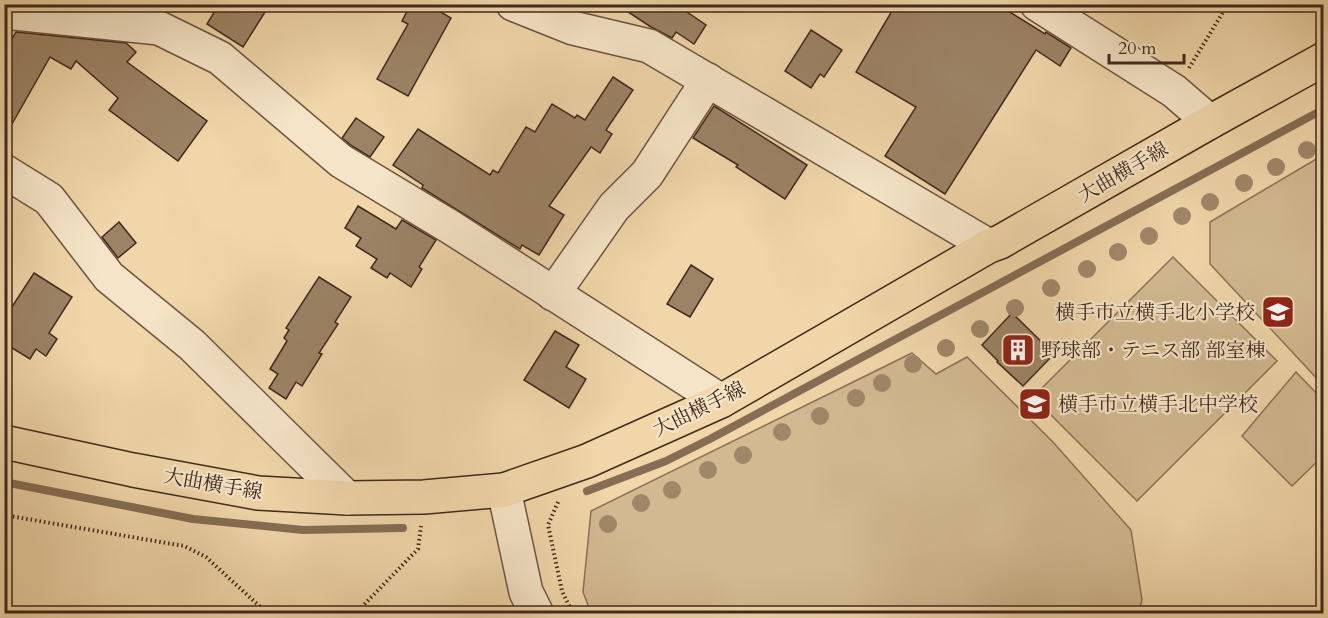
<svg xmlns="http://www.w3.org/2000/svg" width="1328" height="618" font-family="Cardo,'Noto Serif JP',serif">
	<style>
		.green { fill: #d2b991; stroke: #8a7157; stroke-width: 1.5 }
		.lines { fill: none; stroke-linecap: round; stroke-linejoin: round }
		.stream { stroke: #866d54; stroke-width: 8 }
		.building { fill: #9c8366; stroke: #41291d; stroke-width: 1.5 }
		.minor-casing { stroke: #6d5440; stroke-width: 36 }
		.major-casing { stroke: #41291d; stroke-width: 36 }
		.path { stroke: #41291d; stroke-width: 4; stroke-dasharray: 1.5 3; stroke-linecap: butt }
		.minor { stroke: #f5e4c7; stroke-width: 33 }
		.major { stroke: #f0d6a9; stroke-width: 33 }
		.tree { fill: #a08769 }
		.labels { text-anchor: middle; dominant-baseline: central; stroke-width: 4.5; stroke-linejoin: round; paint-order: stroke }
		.street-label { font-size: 20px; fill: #41291d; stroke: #f5e4c7 }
		.poi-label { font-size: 20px; fill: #41291d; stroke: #f5e4c7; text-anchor: start }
	</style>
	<rect width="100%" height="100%" fill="#f0d6a9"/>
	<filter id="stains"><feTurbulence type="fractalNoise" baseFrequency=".00333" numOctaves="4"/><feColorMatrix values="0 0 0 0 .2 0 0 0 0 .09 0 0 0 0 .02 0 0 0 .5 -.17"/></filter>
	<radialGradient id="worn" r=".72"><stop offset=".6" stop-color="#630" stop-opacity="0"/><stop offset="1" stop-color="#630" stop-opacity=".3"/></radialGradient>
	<!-- green -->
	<g class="green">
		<polygon points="1323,155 1323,385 1210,264 1210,222"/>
		<polygon points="1173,257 1277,361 1137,501 1033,397"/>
		<polygon points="912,353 936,374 967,357 1052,441 1131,530 1142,600 1139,613 591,613 583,592 591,511"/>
		<polygon points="1296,372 1323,400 1324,455 1292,486 1242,436"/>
	</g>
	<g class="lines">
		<!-- stream -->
		<g class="stream">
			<polyline points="4,482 193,519 303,530 403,528"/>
			<polyline points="587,491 666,461 710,439 1324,109"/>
		</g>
	</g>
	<!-- building -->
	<g class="building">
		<polygon points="219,4 270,4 243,47 207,24"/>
		<polygon points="411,4 427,4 451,18 408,96 377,79 408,24 402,21"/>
		<polygon points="616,4 675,4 706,25 694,44 676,32 672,38 651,27"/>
		<polygon points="896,4 997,4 1045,34 1046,32 1071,48 1060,66 1036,50 945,194 885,156 916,107 856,72"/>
		<polygon points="811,30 842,50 824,77 820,74 811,88 785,71"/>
		<polygon points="16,32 126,43 136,52 127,62 207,121 178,161 109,110 118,98 76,61 71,69 50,57 4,138 4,52"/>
		<polygon points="613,77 633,90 606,130 612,134 600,153 591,147 549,206 564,215 539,255 522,245 520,249 422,188 423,185 393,165 418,129 490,175 493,170 498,173 526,127 535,132 552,104 575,118 577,115 585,120"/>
		<polygon points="714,106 807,165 785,199 736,167 738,165 693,138"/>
		<polygon points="356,118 384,137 370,157 352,146 342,138"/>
		<polygon points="358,206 396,229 402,220 436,240 419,267 422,269 411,287 390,273 387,278 371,268 377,259 356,246 361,238 345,228"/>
		<polygon points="119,222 136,243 118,258 102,237"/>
		<polygon points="691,265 713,279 690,317 667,304"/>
		<polygon points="34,273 72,297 49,333 57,339 46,356 36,349 30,359 4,343 4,319"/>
		<polygon points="319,277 351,297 335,322 338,324 319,353 322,354 302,386 296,382 286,399 269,388 278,374 270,369 287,341 284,338 289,330 286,328"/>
		<polygon points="1012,313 1054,354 1023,386 997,362 998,361 982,345"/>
		<polygon points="555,331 579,345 566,367 586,379 569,408 524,380"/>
	</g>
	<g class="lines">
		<defs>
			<g id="minor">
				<polyline points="513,4 573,28 649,46 989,246"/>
				<polyline points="1037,4 1174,91 1210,122"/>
				<polyline points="4,12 159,28 220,58 341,161 452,228 721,401"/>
				<polyline points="4,171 49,199 109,277 192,345 347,498"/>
				<polyline points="553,294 614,207 647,174 708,80"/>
				<polyline points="504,490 526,592 537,614"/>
			</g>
			<polyline id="major" points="4,442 133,470 258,493 347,498 424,497 504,490 587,461 721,401 989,246 1000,242 1210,122 1324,59"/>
		</defs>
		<!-- minor casing -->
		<use href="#minor" class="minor-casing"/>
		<!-- major casing -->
		<use href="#major" class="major-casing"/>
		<!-- path -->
		<g class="path">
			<polyline points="1189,68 1228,4"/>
			<polyline points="558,502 548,525 562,591 573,614"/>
			<polyline points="4,515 184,546 206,557 268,614"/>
			<polyline points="355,614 418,549 421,526"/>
		</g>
		<!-- minor -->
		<use href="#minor" class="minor"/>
		<!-- major -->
		<use href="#major" class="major"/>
	</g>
	<!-- trees -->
	<g class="tree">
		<circle cx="1307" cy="150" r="9"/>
		<circle cx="1276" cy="167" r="9"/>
		<circle cx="1244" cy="183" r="9"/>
		<circle cx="1210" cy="202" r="9"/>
		<circle cx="1182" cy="216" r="9"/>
		<circle cx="1149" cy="236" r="9"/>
		<circle cx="1118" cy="252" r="9"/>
		<circle cx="1087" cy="269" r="9"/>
		<circle cx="1051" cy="288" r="9"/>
		<circle cx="1015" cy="308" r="9"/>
		<circle cx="980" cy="329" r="9"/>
		<circle cx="946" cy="348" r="9"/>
		<circle cx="913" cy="364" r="9"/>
		<circle cx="882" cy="383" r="9"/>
		<circle cx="856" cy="398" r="9"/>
		<circle cx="820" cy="416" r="9"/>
		<circle cx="782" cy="432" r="9"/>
		<circle cx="743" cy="455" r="9"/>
		<circle cx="708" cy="470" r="9"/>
		<circle cx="672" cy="490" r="9"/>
		<circle cx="641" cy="503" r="9"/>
		<circle cx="608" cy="524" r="9"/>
	</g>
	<!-- icons -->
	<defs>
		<symbol id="school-square" viewBox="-11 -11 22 22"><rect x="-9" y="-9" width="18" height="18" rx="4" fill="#8f2418" stroke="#f5e4c7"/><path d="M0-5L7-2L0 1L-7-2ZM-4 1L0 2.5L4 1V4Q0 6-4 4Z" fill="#fff"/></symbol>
		<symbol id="building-square" viewBox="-11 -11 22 22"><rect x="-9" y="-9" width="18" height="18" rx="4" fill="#8f2418" stroke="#f5e4c7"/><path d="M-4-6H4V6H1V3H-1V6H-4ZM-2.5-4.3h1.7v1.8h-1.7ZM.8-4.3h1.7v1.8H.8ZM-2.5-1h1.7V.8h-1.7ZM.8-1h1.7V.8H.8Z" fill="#fff"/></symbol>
	</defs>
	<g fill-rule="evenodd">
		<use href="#school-square" x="1259" y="293" width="38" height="38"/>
		<use href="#building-square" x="999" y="331" width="38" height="38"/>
		<use href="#school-square" x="1016" y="385" width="38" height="38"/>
	</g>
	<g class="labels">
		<!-- street labels -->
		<g class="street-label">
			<text transform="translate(1123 172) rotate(-30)">大曲横手線</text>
			<text transform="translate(699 409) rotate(-26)">大曲横手線</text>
			<text transform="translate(213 484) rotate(10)">大曲横手線</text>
		</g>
		<!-- poi labels -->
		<g class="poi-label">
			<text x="1255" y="312" text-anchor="end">横手市立横手北小学校</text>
			<text x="1041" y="350">野球部・テニス部 部室棟</text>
			<text x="1058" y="404">横手市立横手北中学校</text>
		</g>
	</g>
	<!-- margin -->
	<rect width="1328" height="618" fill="none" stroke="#f0d6a9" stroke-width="24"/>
	<rect x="6" y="6" width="1316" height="606" fill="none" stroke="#41291d" stroke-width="3"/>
	<rect x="12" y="12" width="1304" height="594" fill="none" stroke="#41291d" stroke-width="1.5"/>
	<!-- scale -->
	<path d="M1109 54v9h75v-9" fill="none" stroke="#41291d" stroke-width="3"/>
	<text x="1118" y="54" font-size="18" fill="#41291d" stroke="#f5e4c7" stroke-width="4.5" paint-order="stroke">20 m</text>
	<rect width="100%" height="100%" filter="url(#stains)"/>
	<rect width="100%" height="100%" fill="url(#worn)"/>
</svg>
